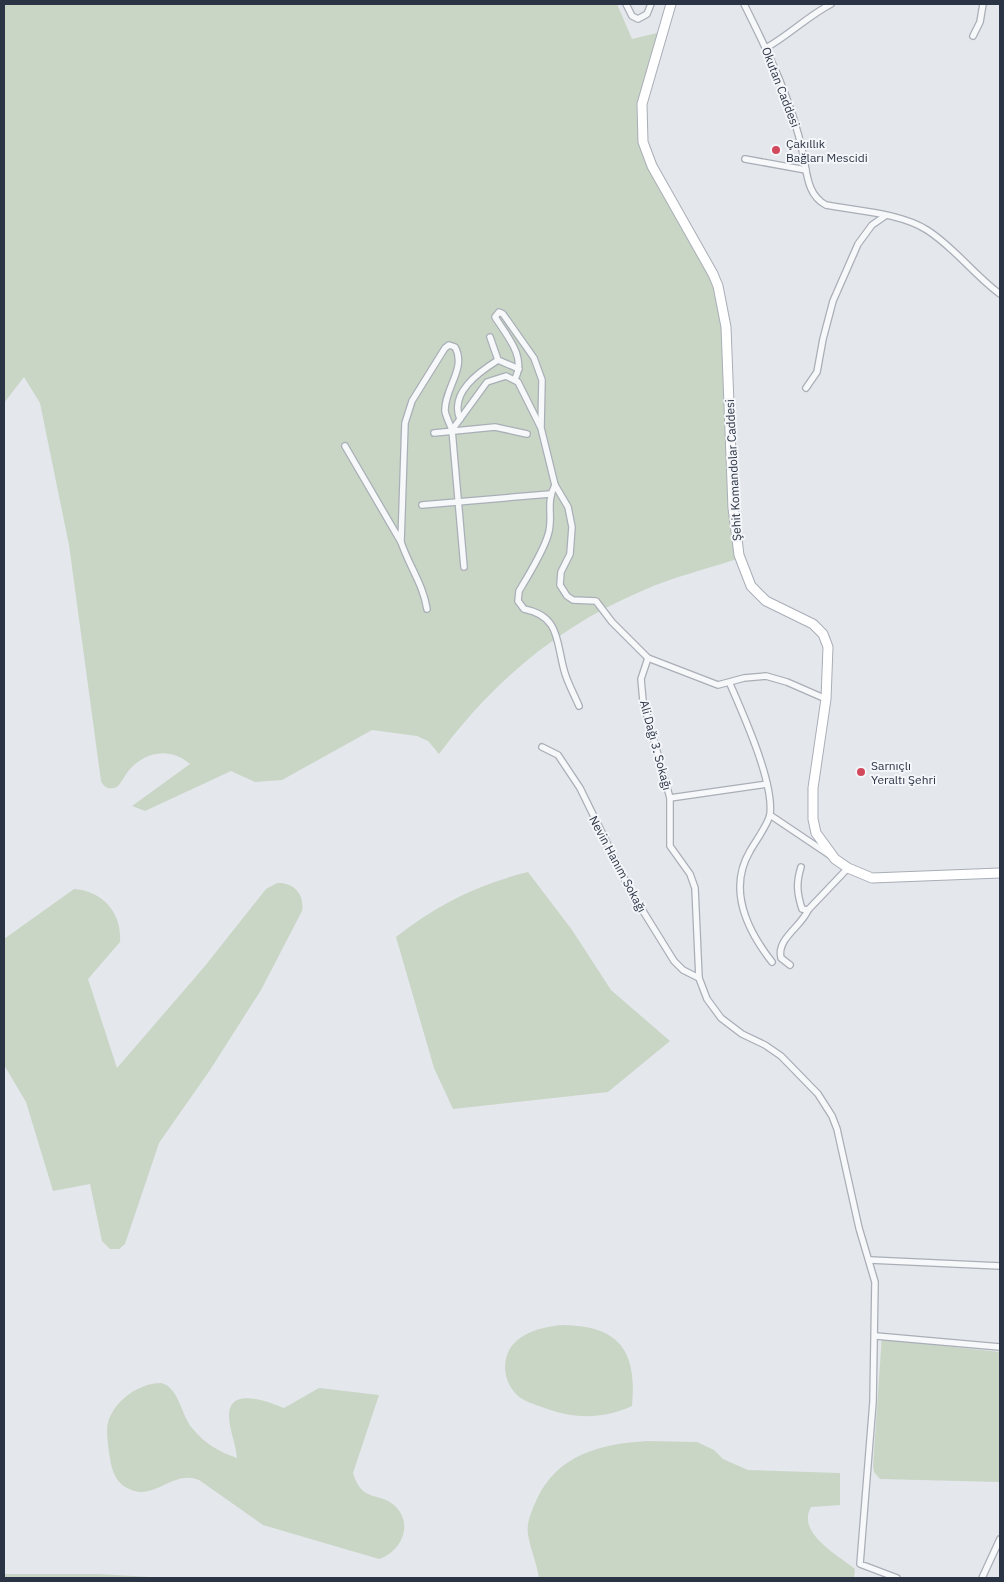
<svg xmlns="http://www.w3.org/2000/svg" width="1004" height="1582" font-family="'IBM Plex Sans',sans-serif">
	<style>
		.green { fill: #c9d6c5 }
		.lines { fill: none; stroke-linecap: round; stroke-linejoin: round }
		.street-casing { stroke: #a9aeb7; stroke-width: 8 }
		.secondary-casing { stroke: #a9aeb7; stroke-width: 11 }
		.street { stroke: #f7f8fa; stroke-width: 5.5 }
		.secondary { stroke: #fff; stroke-width: 9 }
		.poi-dot { fill: #d1495b; stroke: #f4f6f9; stroke-width: 2 }
		.labels { text-anchor: middle; dominant-baseline: central; stroke-width: 4; stroke-linejoin: round; paint-order: stroke }
		.street-label { font-size: 12px; fill: #2b3445; stroke: #f4f6f9 }
		.poi-label { font-size: 12px; fill: #2b3445; stroke: #f4f6f9; text-anchor: start }
	</style>
	<rect width="100%" height="100%" fill="#e4e7ec"/>
	<!-- green -->
	<g class="green">
		<path d="M4,4H617L632,39L661,32L641,100L645,141L720,295L737,559C706,569 674,577 644,590C560,625 492,682 439,754L428,741L417,736L372,730L282,780L255,782L231,771L145,811L132,806L190,764C172,748 148,750 131,768C125,774 123,781 117,787C110,790 104,788 101,781L69,545L40,403L24,377L4,403Z"/>
		<path d="M528,872L572,930L611,990L670,1041L608,1092L453,1109L434,1068L396,937C436,905 479,884 528,872Z"/>
		<path d="M277,883C294,882 305,895 302,911L261,990L210,1070L159,1143L125,1244L119,1249H110L102,1241L90,1184L53,1191L26,1102L4,1065V939L74,889C103,891 122,913 120,942L88,979L117,1068L205,966L266,889Z"/>
		<path d="M563,1325C620,1326 637,1351 632,1406C601,1420 571,1419 539,1406C531,1403 523,1401 516,1394C509,1387 505,1377 505,1366C506,1336 538,1327 563,1325Z"/>
		<polygon points="882,1335 945,1346 1000,1352 1000,1482 880,1479 874,1472 873,1466"/>
		<path d="M161,1383C179,1387 181,1415 192,1428C204,1443 219,1452 237,1458C236,1444 229,1429 229,1416C229,1385 270,1403 284,1408L319,1388L379,1395L353,1473C362,1504 381,1491 396,1507C414,1526 400,1552 379,1559L263,1525L199,1480C172,1469 154,1503 127,1488C113,1480 111,1466 109,1452C108,1445 107,1436 107,1429C109,1404 137,1383 161,1383Z"/>
		<path d="M647,1441L697,1442L714,1450L723,1459L748,1470L840,1473V1505L811,1507C796,1533 838,1555 855,1569L854,1578H539C537,1563 530,1549 528,1534C526,1524 532,1510 536,1501C557,1454 601,1444 647,1441Z"/>
		<polygon points="4,1574 100,1574 165,1578 4,1578"/>
	</g>
	<g class="lines">
		<defs>
			<g id="street">
				<polyline points="626,4 632,16 638,19 647,14 651,4"/>
				<path d="M744,4C768,52 792,101 803,154C807,173 807,195 826,205C857,211 900,213 927,230C954,247 974,275 1000,294"/>
				<polyline points="973,36 980,22 983,4"/>
				<path d="M766,48C789,35 808,16 831,4"/>
				<polyline points="745,159 806,170"/>
				<polyline points="490,337 498,360"/>
				<path d="M515,379C527,357 506,335 495,317L499,312L503,314L534,358L542,380L541,428L555,485L568,507L572,527L570,554L561,572L560,585L567,596L573,600L596,601L612,622L648,658L718,685L744,678L766,676L787,682L826,699"/>
				<polyline points="806,388 817,372 823,339 833,301 858,244 872,225 885,216"/>
				<path d="M460,419C449,393 479,372 498,360L519,369"/>
				<polyline points="452,430 487,382 506,376 518,382 540,426"/>
				<polyline points="434,433 495,427 527,434"/>
				<path d="M345,446L401,542L405,423L412,401L445,348L449,345L455,347C467,368 444,389 445,411C446,417 450,424 452,430L464,567"/>
				<path d="M555,485C545,504 554,517 548,535C543,552 528,576 519,591L518,601L524,609C560,616 556,641 564,670C567,682 574,694 579,706"/>
				<polyline points="422,505 550,494"/>
				<path d="M401,542C409,566 423,584 427,609"/>
				<polyline points="648,658 641,679 643,701 670,798 670,846 690,874 695,888 699,978 707,999 721,1018 742,1034 765,1045 781,1056 818,1094 832,1116 837,1129 859,1228 875,1282 873,1402 860,1564 897,1578"/>
				<path d="M730,684C743,714 774,782 770,814C769,823 755,842 750,851C727,890 747,930 772,962"/>
				<polyline points="542,747 558,755 580,788 630,890 674,961 683,970 699,978"/>
				<polyline points="670,798 767,784"/>
				<polyline points="770,815 831,856"/>
				<path d="M801,867C796,883 797,893 802,909L808,910"/>
				<path d="M790,965L781,958C776,939 802,926 808,910L848,868"/>
				<polyline points="870,1260 1000,1266"/>
				<polyline points="876,1336 1000,1347"/>
				<polyline points="982,1578 1000,1539"/>
			</g>
			<polyline id="secondary" points="671,4 642,104 643,142 652,166 713,274 718,286 726,327 733,508 739,555 751,586 766,601 813,624 823,634 828,647 826,699 813,788 813,819 816,833 835,859 848,868 872,878 1000,873"/>
		</defs>
		<!-- street casing -->
		<use href="#street" class="street-casing"/>
		<!-- secondary casing -->
		<use href="#secondary" class="secondary-casing"/>
		<!-- street -->
		<use href="#street" class="street"/>
		<!-- secondary -->
		<use href="#secondary" class="secondary"/>
	</g>
	<!-- markers -->
	<g class="poi-dot">
		<circle cx="776" cy="150" r="5"/>
		<circle cx="861" cy="772" r="5"/>
	</g>
	<g class="labels">
		<!-- street labels -->
		<g class="street-label">
			<text transform="translate(781 87) rotate(69)">Okutan Caddesi</text>
			<text transform="translate(733 470) rotate(-93)">Şehit Komandolar Caddesi</text>
			<text transform="translate(656 745) rotate(75)">Ali Dağı 3. Sokağı</text>
			<text transform="translate(618 864) rotate(62)">Nevin Hanım Sokağı</text>
		</g>
		<!-- poi labels -->
		<g class="poi-label">
			<text x="786" y="143">Çakıllık<tspan x="786" dy="14">Bağları Mescidi</tspan></text>
			<text x="871" y="765">Sarnıçlı<tspan x="871" dy="14">Yeraltı Şehri</tspan></text>
		</g>
	</g>
	<!-- border -->
	<rect width="1004" height="1582" fill="none" stroke="#2b3445" stroke-width="10"/>
</svg>
